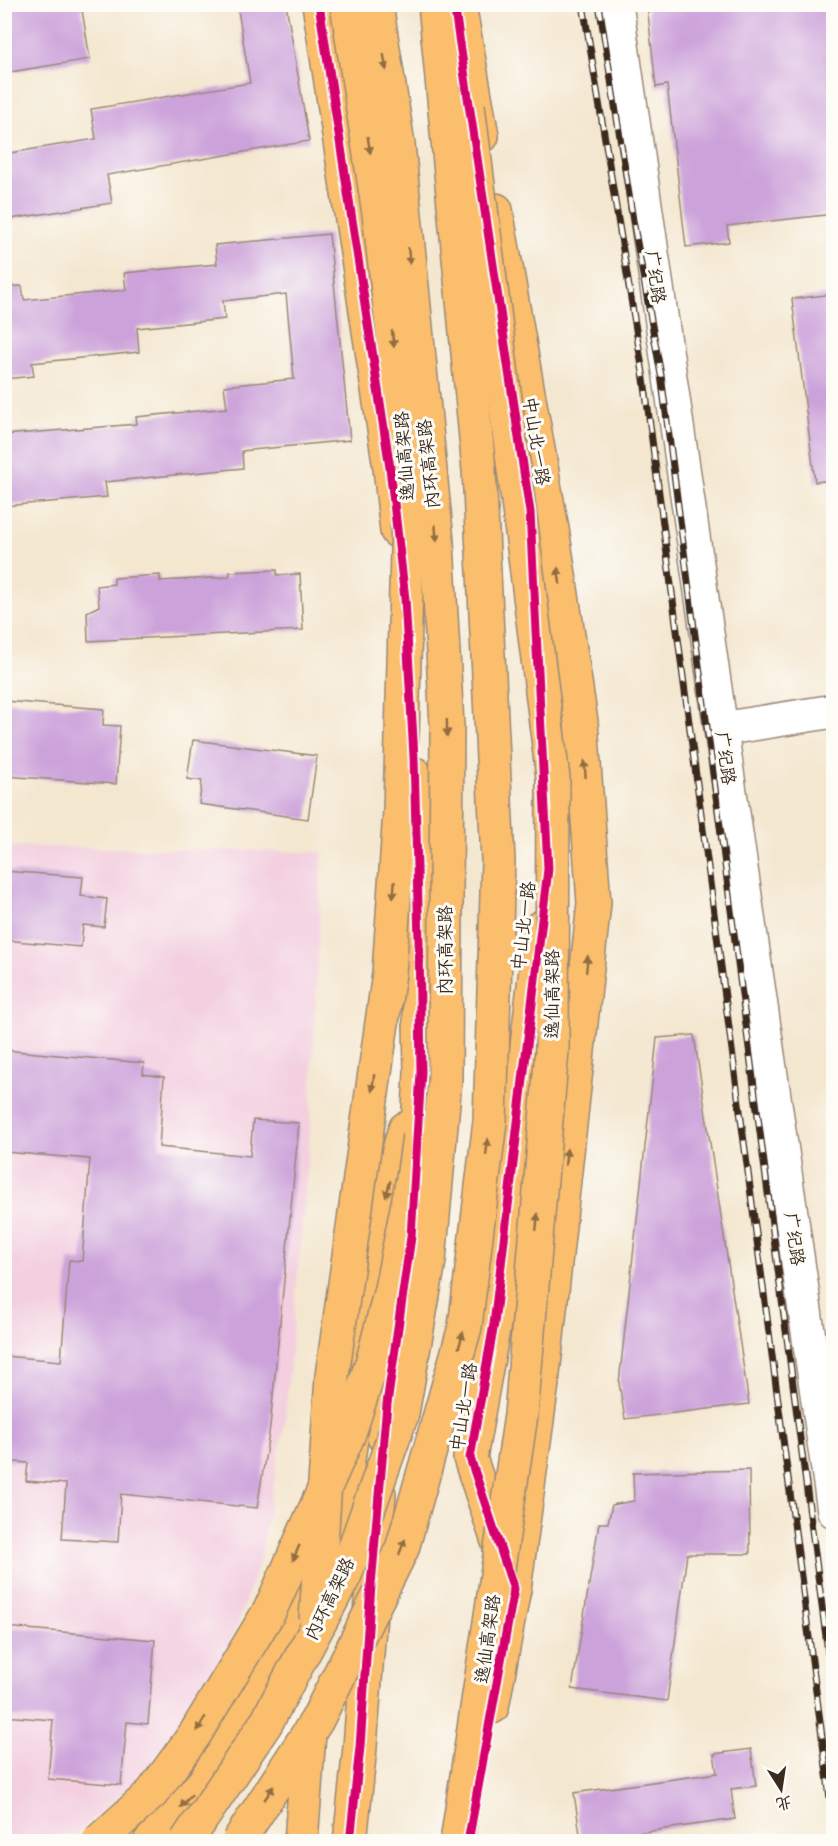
<svg xmlns="http://www.w3.org/2000/svg" width="838" height="1846" font-family="Pangolin,'LXGW WenKai TC',sans-serif">
	<style>
		.built { fill: #f3cfe0 }
		.building { fill: #cca2da }
		.lines { fill: none; stroke-linecap: round; stroke-linejoin: round }
		.minor-casing { stroke: #988877; stroke-width: 36 }
		.major-casing { stroke: #988877; stroke-width: 36 }
		.highway-casing { stroke: #988877; stroke-width: 36 }
		.minor { stroke: #fff; stroke-width: 33 }
		.major { stroke: #fabe6d; stroke-width: 33 }
		.highway { stroke: #fabe6d; stroke-width: 33 }
		.rail-casing { stroke: #3b2a1e; stroke-width: 7 }
		.rail { stroke: #fdfcf7; stroke-width: 4.5; stroke-dasharray: 14; stroke-linecap: butt }
		.highway-bridge-casing { stroke: #988877; stroke-width: 36; stroke-linecap: butt }
		.highway-bridge { stroke: #fabe6d; stroke-width: 33 }
		.cycleway-casing { stroke: #fdfcf7; stroke-width: 13 }
		.cycleway { stroke: #d6006c; stroke-width: 9 }
		.oneway { fill: #916d42 }
		.labels { text-anchor: middle; dominant-baseline: central; stroke-width: 6; stroke-linejoin: round; paint-order: stroke }
		.street-label { font-size: 18px; fill: #3b2a1e; stroke: #fdfcf7 }
	</style>
	<rect width="100%" height="100%" fill="#fdfcf7"/>
	<filter id="ink" filterUnits="userSpaceOnUse"><feTurbulence type="fractalNoise" baseFrequency=".0167" numOctaves="2"/><feDisplacementMap in="SourceGraphic" scale="12" xChannelSelector="R" yChannelSelector="G"/><feConvolveMatrix kernelMatrix="1 2 1 2 8 2 1 2 1" color-interpolation-filters="sRGB"/></filter>
	<filter id="wash" filterUnits="userSpaceOnUse"><feTurbulence type="fractalNoise" baseFrequency=".008" numOctaves="4" result="noise"/><feDisplacementMap in="SourceGraphic" scale="24" xChannelSelector="R" yChannelSelector="G"/><feGaussianBlur stdDeviation="1.35" result="paint"/><feColorMatrix in="noise" values="0 0 0 0 0 0 0 0 0 0 0 0 0 0 0 0 0 1.4 0 .05"/><feComposite in="paint" operator="in"/></filter>
	<g filter="url(#wash)">
		<rect width="100%" height="100%" fill="#f4e7d0"/>
		<!-- built -->
		<polygon class="built" points="5,846 322,852 310,1133 285,1420 260,1558 224,1663 165,1753 77,1834 39,1841 5,1842"/>
		<g id="blocks">
			<!-- building -->
			<g class="building">
				<polygon points="31,4 81,4 90,59 4,73 4,9"/>
				<polygon points="237,4 286,4 309,141 107,175 112,203 4,220 4,154 96,139 91,109 250,83"/>
				<polygon points="647,4 834,4 834,214 727,226 729,242 686,247 667,85 656,87"/>
				<polygon points="329,234 350,440 242,451 243,468 105,482 107,497 4,506 4,435 137,424 136,417 227,408 224,386 294,379 286,294 223,301 225,319 137,328 139,352 32,363 34,376 4,379 4,287 22,286 24,300 126,290 124,273 217,264 215,245"/>
				<polygon points="834,294 834,480 815,482 792,299"/>
				<polygon points="277,570 277,575 300,574 303,630 88,641 87,612 99,606 97,586 114,584 114,578 160,575 160,581 229,577 230,572"/>
				<polygon points="4,701 104,709 103,725 120,726 116,784 4,776"/>
				<polygon points="193,740 317,756 308,819 199,804 202,781 187,779"/>
				<polygon points="4,871 83,877 81,896 107,899 104,927 83,925 81,947 4,940"/>
				<polygon points="694,1035 749,1404 625,1419 619,1383 657,1038"/>
				<polygon points="4,1050 144,1063 143,1074 164,1077 159,1147 250,1156 253,1120 299,1123 270,1427 257,1508 121,1494 118,1542 62,1539 66,1484 26,1481 28,1463 4,1461 4,1356 61,1361 69,1260 82,1261 90,1159 4,1152"/>
				<polygon points="749,1470 750,1554 687,1554 667,1701 572,1689 599,1523 608,1523 612,1505 634,1501 633,1473"/>
				<polygon points="4,1627 155,1640 148,1724 127,1722 121,1785 48,1779 53,1720 4,1716"/>
				<polygon points="751,1749 756,1786 731,1789 735,1819 581,1841 574,1793 717,1773 714,1754"/>
			</g>
		</g>
	</g>
	<g filter="url(#ink)">
		<use href="#blocks" fill-opacity="0" stroke="#988877" stroke-width="1.5"/>
		<g class="lines">
			<defs>
				<g id="minor">
					<polyline points="616,4 834,1511"/>
					<polyline points="721,729 834,711"/>
				</g>
				<g id="major">
					<polyline points="319,4 390,468 397,531"/>
					<polyline points="415,774 421,1072 416,1166"/>
					<polyline points="363,1352 384,1202 405,1129"/>
					<polyline points="384,1437 405,1283"/>
					<polyline points="492,1707 514,1589 470,1458 494,1324 541,927"/>
					<polyline points="150,1842 205,1781 309,1608 340,1516 351,1439"/>
					<polyline points="350,1842 360,1747 379,1494"/>
				</g>
				<g id="highway">
					<polyline points="459,4 482,136"/>
					<polyline points="496,210 553,535 581,722 594,903 542,1383 514,1589"/>
				</g>
			</defs>
			<!-- minor casing -->
			<use href="#minor" class="minor-casing"/>
			<!-- major casing -->
			<use href="#major" class="major-casing"/>
			<!-- highway casing -->
			<use href="#highway" class="highway-casing"/>
			<!-- minor -->
			<use href="#minor" class="minor"/>
			<!-- major -->
			<use href="#major" class="major"/>
			<!-- highway -->
			<use href="#highway" class="highway"/>
			<defs>
				<g id="rail">
					<polyline points="583,4 644,379 834,1828"/>
					<polyline points="599,4 633,220 661,375 834,1698"/>
				</g>
			</defs>
			<!-- rail casing -->
			<use href="#rail" class="rail-casing"/>
			<!-- rail -->
			<use href="#rail" class="rail"/>
			<defs>
				<g id="highway-bridge">
					<polyline points="347,4 379,214 401,401"/>
					<polyline points="316,1620 332,1376 389,973 400,811 409,476 406,449"/>
					<polyline points="98,1842 152,1793 195,1734 270,1610 348,1436 373,1360 391,1289 413,1178 419,1136"/>
					<polyline points="186,1842 266,1723 345,1575 402,1414 429,1261 445,1080 447,726 437,542 398,144 376,4"/>
					<polyline points="238,1842 317,1720 402,1549 465,1327 490,1121 498,861 479,470 435,4"/>
					<polyline points="301,1842 309,1734"/>
					<polyline points="457,1842 521,1415 552,1050 553,778 468,106"/>
				</g>
			</defs>
			<!-- highway-bridge casing -->
			<use href="#highway-bridge" class="highway-bridge-casing"/>
			<!-- highway-bridge -->
			<use href="#highway-bridge" class="highway-bridge"/>
			<defs>
				<g id="cycleway">
					<polyline points="319,4 390,468 405,599 414,757 419,942 421,1072 411,1237 387,1404 371,1585 360,1747 350,1842"/>
					<polyline points="454,4 530,512 548,869 494,1324 470,1458 514,1589 468,1842"/>
				</g>
			</defs>
			<!-- cycleway casing -->
			<use href="#cycleway" class="cycleway-casing"/>
			<!-- cycleway -->
			<use href="#cycleway" class="cycleway"/>
		</g>
		<!-- one-way arrows -->
		<defs><path id="oneway-solid" d="M-6-.8H1V-3.2L6.5 0L1 3.2V.8H-6Z" transform="scale(1.5)"/></defs>
		<g class="oneway">
			<use href="#oneway-solid" transform="translate(385 62) rotate(81)"/>
			<use href="#oneway-solid" transform="translate(369 145) rotate(81)"/>
			<use href="#oneway-solid" transform="translate(409 256) rotate(84)"/>
			<use href="#oneway-solid" transform="translate(393 339) rotate(83)"/>
			<use href="#oneway-solid" transform="translate(436 533) rotate(85)"/>
			<use href="#oneway-solid" transform="translate(559 576) rotate(-98)"/>
			<use href="#oneway-solid" transform="translate(447 728) rotate(89)"/>
			<use href="#oneway-solid" transform="translate(585 769) rotate(-94)"/>
			<use href="#oneway-solid" transform="translate(394 890) rotate(94)"/>
			<use href="#oneway-solid" transform="translate(587 964) rotate(-84)"/>
			<use href="#oneway-solid" transform="translate(373 1083) rotate(98)"/>
			<use href="#oneway-solid" transform="translate(487 1147) rotate(-83)"/>
			<use href="#oneway-solid" transform="translate(566 1157) rotate(-84)"/>
			<use href="#oneway-solid" transform="translate(388 1189) rotate(106)"/>
			<use href="#oneway-solid" transform="translate(537 1222) rotate(-85)"/>
			<use href="#oneway-solid" transform="translate(461 1340) rotate(-74)"/>
			<use href="#oneway-solid" transform="translate(402 1547) rotate(-69)"/>
			<use href="#oneway-solid" transform="translate(296 1553) rotate(114)"/>
			<use href="#oneway-solid" transform="translate(201 1724) rotate(121)"/>
			<use href="#oneway-solid" transform="translate(269 1793) rotate(-57)"/>
			<use href="#oneway-solid" transform="translate(186 1801) rotate(132)"/>
		</g>
	</g>
	<g class="labels">
		<!-- street labels -->
		<g class="street-label">
			<text transform="translate(655 277) rotate(82)">广纪路</text>
			<text transform="translate(536 441) rotate(81)">中山北一路</text>
			<text transform="translate(405 456) rotate(-94)">逸仙高架路</text>
			<text transform="translate(429 464) rotate(-96)">内环高架路</text>
			<text transform="translate(725 758) rotate(82)">广纪路</text>
			<text transform="translate(524 926) rotate(-83)">中山北一路</text>
			<text transform="translate(445 950) rotate(-90)">内环高架路</text>
			<text transform="translate(552 994) rotate(-90)">逸仙高架路</text>
			<text transform="translate(794 1239) rotate(82)">广纪路</text>
			<text transform="translate(464 1407) rotate(-81)">中山北一路</text>
			<text transform="translate(330 1599) rotate(-64)">内环高架路</text>
			<text transform="translate(488 1639) rotate(-82)">逸仙高架路</text>
		</g>
	</g>
	<!-- margin -->
	<rect width="838" height="1846" fill="none" stroke="#fdfcf7" stroke-width="24"/>
	<!-- north arrow -->
	<g transform="translate(781 1789) rotate(168)" stroke="#fdfcf7" stroke-width="4.5" paint-order="stroke">
	<path d="M0-4.5L10 22L0 15L-10 22Z" fill="#3b2a1e"/>
	<text y="-9" font-size="16" font-weight="bold" text-anchor="middle" fill="#3b2a1e">北</text>
	</g>
</svg>
